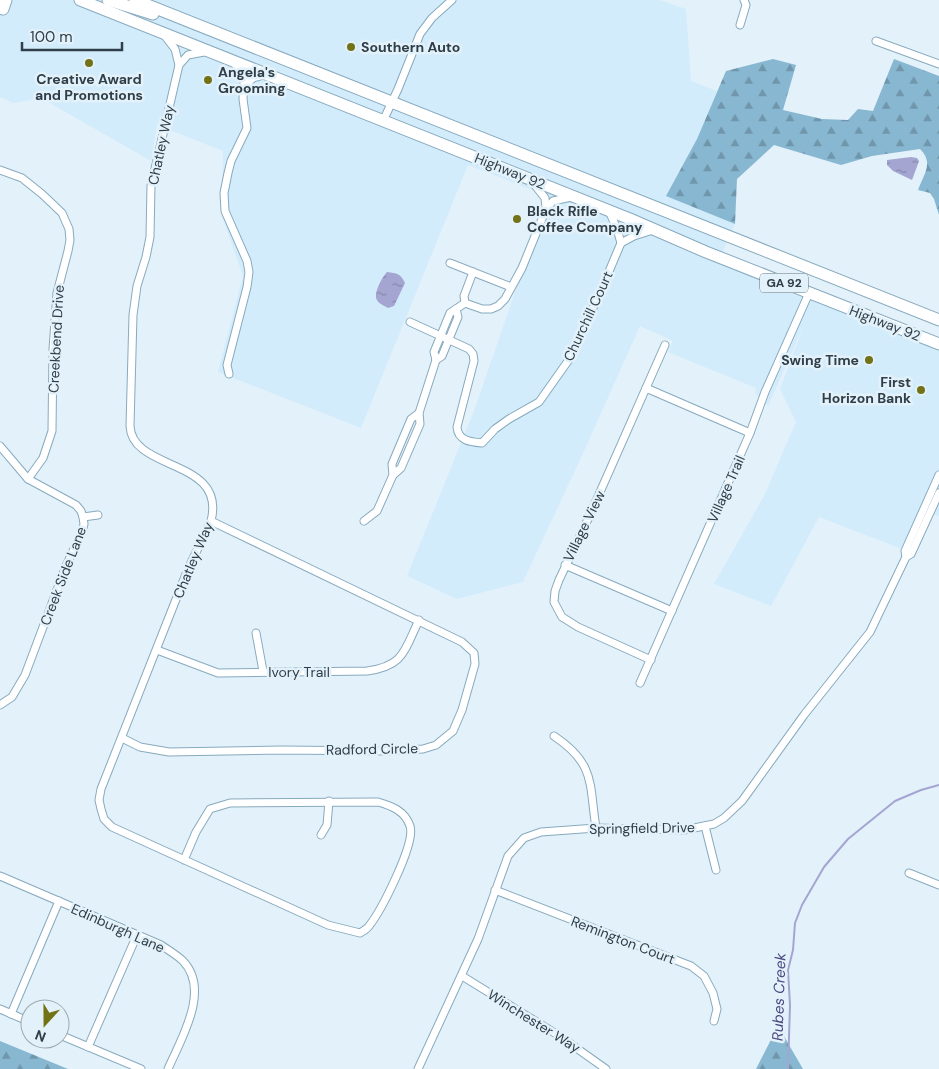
<svg xmlns="http://www.w3.org/2000/svg" width="939" height="1069" font-family="'DM Sans',sans-serif">
	<style>
		.built { fill: #d2ecfc }
		.forest { fill: url(#forest-firs) }
		.water { fill: url(#water-ripples) }
		.lines { fill: none; stroke-linecap: round; stroke-linejoin: round }
		.stream { stroke: #a4a5d0; stroke-width: 2 }
		.street-casing { stroke: #87aabe; stroke-width: 9 }
		.primary-casing { stroke: #87aabe; stroke-width: 13 }
		.street { stroke: #fff; stroke-width: 7 }
		.primary { stroke: #fff; stroke-width: 11 }
		.poi-dot { fill: #737216; stroke: #e3f1fa; stroke-width: 2 }
		.labels { text-anchor: middle; dominant-baseline: central; stroke-width: 5; stroke-linejoin: round; paint-order: stroke }
		.shield { fill: #e3f1fa; stroke: #65747d; stroke-width: 1 }
		.shield-label { font-size: 12px; font-weight: bold; fill: #2f3e47 }
		.poi-label { font-size: 14px; font-weight: bold; fill: #2f3e47; stroke: #e3f1fa; text-anchor: start }
		.street-label { font-size: 14px; fill: #2f3e47; stroke: #e3f1fa }
		.water-label { font-size: 15px; font-style: italic; fill: #4c4a83; stroke: #e3f1fa }
	</style>
	<defs>
		<pattern id="forest-firs" width="22" height="20" patternUnits="userSpaceOnUse" patternTransform="scale(1.25)"><rect width="22" height="20" fill="#88b7d1"/><path d="M5 1l3.5 6h-7zM16 11l3.5 6h-7z" fill="#7096ab"/></pattern>
		<pattern id="water-ripples" width="26" height="14" patternUnits="userSpaceOnUse" patternTransform="scale(1.25)"><rect width="26" height="14" fill="#a4a5d0"/><path d="M2 4q2-2 4 0t4 0M15 11q2-2 4 0t4 0" fill="none" stroke="#8688ab"/></pattern>
	</defs>
	<rect width="100%" height="100%" fill="#e3f1fa"/>
	<!-- built -->
	<polygon class="built" points="11,0 659,0 686,9 691,81 717,91 697,139 667,196 735,224 720,258 939,345 939,516 925,511 910,552 819,517 771,606 714,584 764,496 796,422 780,389 804,325 768,406 755,393 756,388 668,352 673,341 640,326 585,449 523,582 457,599 407,576 474,411 548,196 468,165 361,428 218,372 243,276 222,216 223,151 157,125 151,161 41,98 13,103 0,97 0,12"/>
	<!-- forest -->
	<g class="forest">
		<path d="M773,59L796,65L783,110L822,119L848,120L858,109L873,111L894,59L939,76V215L934,199L930,193L918,190C924,174 934,163 920,149L872,156L841,165L774,145L737,179L735,224L666,196L697,139L726,71Z"/>
		<polygon points="778,1026 803,1069 756,1069"/>
		<polygon points="0,1041 68,1069 0,1069"/>
	</g>
	<!-- water -->
	<g class="water">
		<polygon points="911,157 917,158 919,161 912,180 893,171 887,165 887,160"/>
		<path d="M387,272C397,273 401,274 405,283L394,306L388,308C385,306 379,304 377,300C373,294 382,277 387,272Z"/>
	</g>
	<g class="lines">
		<!-- stream -->
		<polyline class="stream" points="788,1069 790,1005 788,970 793,950 795,923 802,905 824,867 848,839 895,801 921,790 939,785"/>
		<defs>
			<g id="street">
				<polyline points="740,25 746,5 744,0"/>
				<polyline points="165,36 175,49 179,65"/>
				<polyline points="876,41 939,64"/>
				<polyline points="245,85 253,78 264,75"/>
				<polyline points="383,121 398,89 420,34 432,18 452,0"/>
				<polyline points="0,170 22,178 42,194 62,213 69,229 70,240 68,251 57,293 53,349 52,431 43,458 28,479"/>
				<polyline points="534,184 545,198 546,209"/>
				<polyline points="609,211 617,229 621,243"/>
				<polyline points="621,243 634,236 653,230"/>
				<polyline points="450,263 511,287"/>
				<polyline points="465,303 464,296 473,272"/>
				<path d="M410,322L469,349L473,354L474,361L457,427C458,441 471,442 482,443L495,429L509,419L539,402L568,361L599,295L621,243"/>
				<polyline points="436,360 442,356 458,317 456,309"/>
				<polyline points="229,374 227,365 247,287 249,272 247,261 225,211 224,193 228,173 231,161 247,128 243,99 244,81 241,73 234,63"/>
				<polyline points="646,388 750,433"/>
				<polyline points="0,446 28,479 76,505 81,511 83,517 84,524 82,532 66,566 25,675 12,697 0,705"/>
				<polyline points="393,475 401,468 420,424 419,413 436,360 434,352 450,313 465,303 482,309 491,309 498,306 505,299 522,268 546,209 553,201 571,197"/>
				<polyline points="83,517 98,515"/>
				<polyline points="364,521 377,511 393,475 392,464 411,419 419,413"/>
				<polyline points="906,557 905,551 939,475"/>
				<polyline points="565,565 672,611"/>
				<polyline points="256,633 263,671"/>
				<path d="M157,650L218,673L367,671C404,666 404,651 419,620"/>
				<polyline points="651,660 578,627 562,617 554,602 555,591 559,580 589,517 665,345"/>
				<polyline points="640,683 750,433 765,392 809,293"/>
				<path d="M554,736C596,764 589,784 596,828"/>
				<polyline points="122,738 140,747 169,752 281,750 388,751 423,749 436,745 453,731 462,710 475,664 474,653 462,642 211,521"/>
				<polyline points="705,826 716,870"/>
				<polyline points="321,835 327,825 329,801"/>
				<path d="M184,860L196,832L210,809L230,803L378,802C392,806 405,811 410,826C416,843 381,911 369,926C367,929 363,931 360,933L328,925L112,827L104,819L101,809L99,800L101,789L188,569L211,521C227,458 132,472 130,426L133,315L137,286L146,257L150,237L151,186L179,65L188,55L204,52"/>
				<polyline points="909,873 939,885"/>
				<path d="M0,876L161,945C168,950 177,955 183,961C211,990 181,1039 168,1069"/>
				<polyline points="495,890 691,966 704,976 713,993 717,1009 714,1021"/>
				<polyline points="462,976 558,1035 606,1069"/>
				<polyline points="0,1009 30,1022"/>
				<polyline points="11,1014 59,901"/>
				<polyline points="60,1035 141,1069"/>
				<polyline points="88,1047 137,935"/>
				<polyline points="418,1069 478,939 508,856 524,838 541,832 596,828 684,830 714,824 724,818 742,801 804,715 870,632 906,557 911,554 939,493"/>
			</g>
			<g id="primary">
				<polyline points="80,0 630,219 706,252 939,344"/>
				<polyline points="108,0 153,14"/>
				<polyline points="135,0 939,320"/>
				<polyline points="3,9 6,0"/>
			</g>
		</defs>
		<!-- street casing -->
		<use href="#street" class="street-casing"/>
		<!-- primary casing -->
		<use href="#primary" class="primary-casing"/>
		<!-- street -->
		<use href="#street" class="street"/>
		<!-- primary -->
		<use href="#primary" class="primary"/>
	</g>
	<!-- markers -->
	<g class="poi-dot">
		<circle cx="351" cy="47" r="5"/>
		<circle cx="89" cy="63" r="5"/>
		<circle cx="208" cy="80" r="5"/>
		<circle cx="517" cy="219" r="5"/>
		<circle cx="869" cy="360" r="5"/>
		<circle cx="921" cy="390" r="5"/>
	</g>
	<g class="labels">
		<!-- shield labels -->
		<rect class="shield" x="760" y="273.5" width="48" height="19" rx="4"/>
		<g class="shield-label">
			<text x="784" y="283">GA 92</text>
		</g>
		<!-- poi labels -->
		<g class="poi-label">
			<text x="361" y="47">Southern Auto</text>
			<text x="218" y="72">Angela's<tspan x="218" dy="16">Grooming</tspan></text>
			<text x="89" y="79" text-anchor="middle">Creative Award<tspan x="89" dy="16">and Promotions</tspan></text>
			<text x="527" y="211">Black Rifle<tspan x="527" dy="16">Coffee Company</tspan></text>
			<text x="859" y="360" text-anchor="end">Swing Time</text>
			<text x="911" y="382" text-anchor="end">First<tspan x="911" dy="16">Horizon Bank</tspan></text>
		</g>
		<!-- street labels -->
		<g class="street-label">
			<text transform="translate(161 145) rotate(-78)">Chatley Way</text>
			<text transform="translate(510 171) rotate(22)">Highway 92</text>
			<text transform="translate(588 316) rotate(-65)">Churchill Court</text>
			<text transform="translate(885 323) rotate(21)">Highway 92</text>
			<text transform="translate(56 339) rotate(-87)">Creekbend Drive</text>
			<text transform="translate(726 489) rotate(-66)">Village Trail</text>
			<text transform="translate(584 526) rotate(-64)">Village View</text>
			<text transform="translate(193 560) rotate(-67)">Chatley Way</text>
			<text transform="translate(63 576) rotate(-69)">Creek Side Lane</text>
			<text x="299" y="672">Ivory Trail</text>
			<text transform="translate(372 749) rotate(-1)">Radford Circle</text>
			<text transform="translate(642 828) rotate(-1)">Springfield Drive</text>
			<text transform="translate(118 928) rotate(24)">Edinburgh Lane</text>
			<text transform="translate(623 940) rotate(21)">Remington Court</text>
			<text transform="translate(534 1021) rotate(32)">Winchester Way</text>
		</g>
		<!-- water labels -->
		<g class="water-label">
			<text transform="translate(779 997) rotate(-88)">Rubes Creek</text>
		</g>
	</g>
	<!-- north arrow -->
	<g transform="translate(45 1024) rotate(201)"><circle r="24" fill="#e3f1fa" stroke="#9ba9b2"/>
	<path d="M0-4L9 19L0 12L-9 19Z" fill="#737216"/>
	<text y="-8" font-size="14" font-weight="bold" text-anchor="middle" fill="#2f3e47">N</text>
	</g>
	<!-- scale -->
	<path d="M22 42v8h100v-8" fill="none" stroke="#2f3e47" stroke-width="2.5"/>
	<text x="30" y="42" font-size="15" fill="#2f3e47" stroke="#e3f1fa" stroke-width="4" paint-order="stroke">100 m</text>
</svg>
